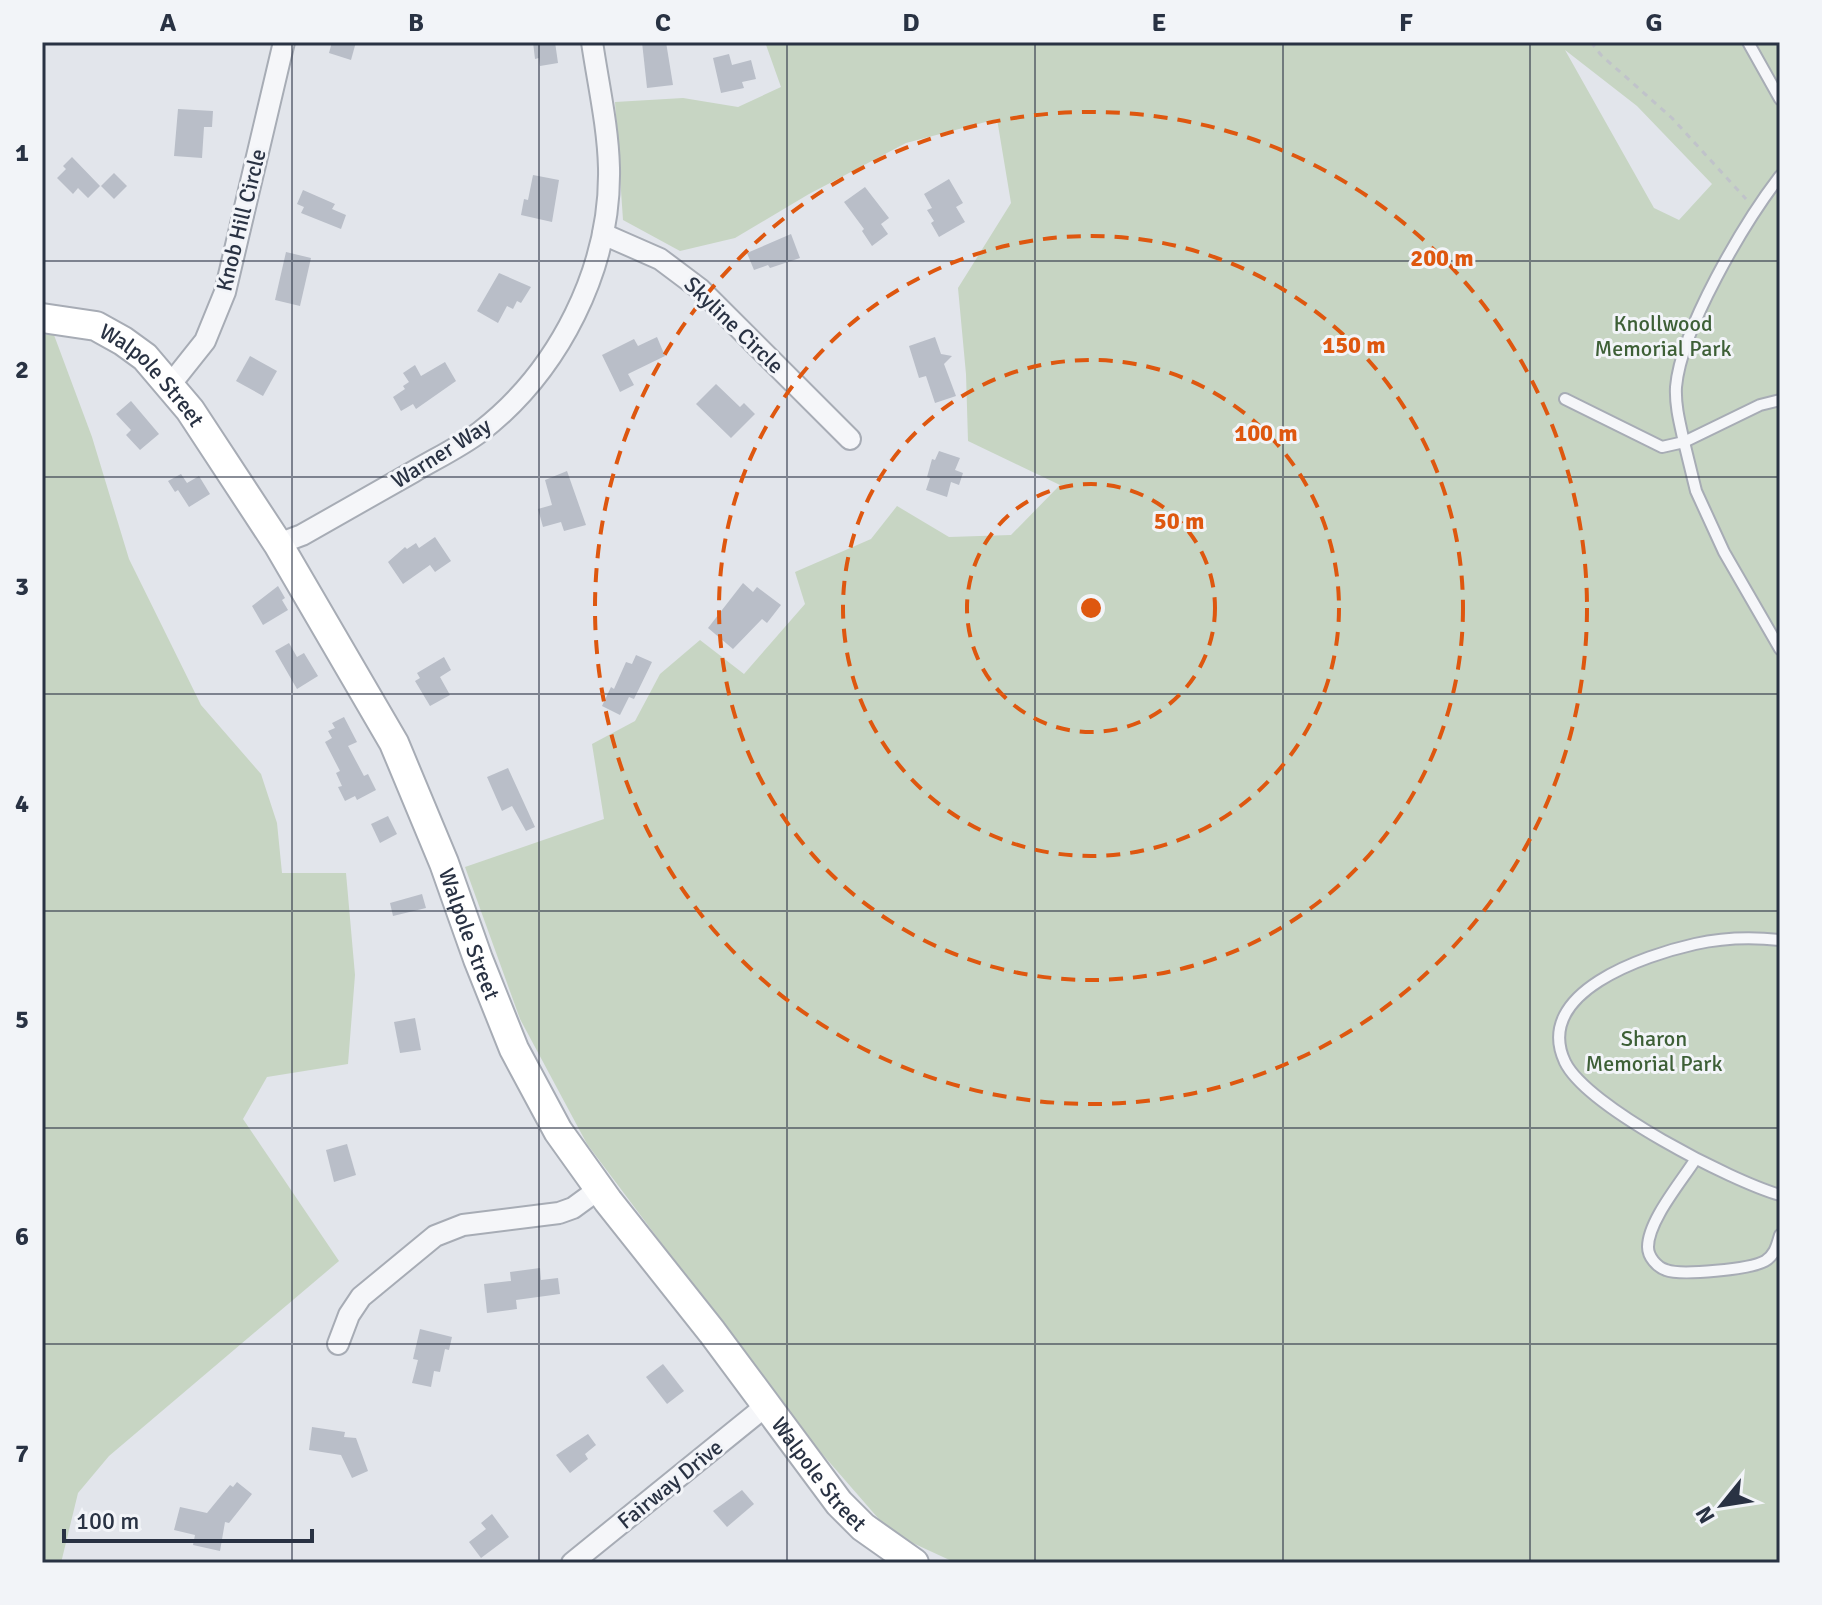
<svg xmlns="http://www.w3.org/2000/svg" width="1822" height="1605" font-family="Signika,sans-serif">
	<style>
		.green { fill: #c7d5c3; fill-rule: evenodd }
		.building { fill: #b9bec8 }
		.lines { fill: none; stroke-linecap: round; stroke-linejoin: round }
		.lane-casing { stroke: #a7acb5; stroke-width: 14 }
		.street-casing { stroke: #a7acb5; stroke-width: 24 }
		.secondary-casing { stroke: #a7acb5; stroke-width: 32 }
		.path { stroke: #c0c3ca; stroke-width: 3; stroke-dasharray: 6 6; stroke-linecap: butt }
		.lane { stroke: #f5f6f9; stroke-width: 10 }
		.street { stroke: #f5f6f9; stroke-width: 20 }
		.secondary { stroke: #fff; stroke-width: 28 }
		.grid { fill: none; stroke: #293243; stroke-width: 2; stroke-opacity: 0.55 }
		.ring { fill: none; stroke: #de570f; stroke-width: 4; stroke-dasharray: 14 10 }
		.labels { text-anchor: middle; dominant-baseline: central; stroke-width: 6; stroke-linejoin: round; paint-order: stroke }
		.street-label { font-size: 22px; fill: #293243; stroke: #f2f4f8 }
		.park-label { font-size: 22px; fill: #3d5f36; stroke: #f2f4f8 }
		.centre { fill: #de570f; stroke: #f2f4f8; stroke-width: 4 }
		.ring-label { font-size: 24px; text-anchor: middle; font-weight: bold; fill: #de570f; stroke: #f2f4f8; stroke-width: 6; stroke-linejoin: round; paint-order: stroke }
		.neatline { fill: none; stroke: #293243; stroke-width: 3 }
		.grid-label { font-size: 26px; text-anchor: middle; font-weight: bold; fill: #293243 }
	</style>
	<rect width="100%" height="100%" fill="#e2e5eb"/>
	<!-- green -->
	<g class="green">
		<path d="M765,42H1780V1563H956L891,1533L804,1433L587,1144L520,1019L465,867L604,819L592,744L635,721L660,674L700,640L744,674L805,604L795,572L871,539L897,506L949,537L1011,535L1060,485L968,441L966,374L958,288L1011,203L997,119L906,143L809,194L735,238L680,251L623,220L615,102L683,98L738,107L781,87ZM1565,50L1637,106L1712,184L1679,220L1654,208Z"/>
		<polygon points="42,335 54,335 92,437 129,559 201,705 261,774 277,823 282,873 346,873 355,975 348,1064 267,1077 243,1119 339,1261 109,1456 78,1493 61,1563 42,1563"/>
	</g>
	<!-- building -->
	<g class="building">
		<polygon points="332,42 356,42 351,60 329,53"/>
		<polygon points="533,42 555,42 558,63 540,66 539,58 535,59"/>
		<polygon points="642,42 666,42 673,85 647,88"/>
		<polygon points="729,54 732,65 751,60 756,79 742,82 744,88 721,93 713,58"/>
		<polygon points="178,109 213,111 212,127 204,127 202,158 174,156"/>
		<polygon points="72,157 100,186 88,198 78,188 73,194 57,178 66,169 63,166"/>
		<polygon points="114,173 127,186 114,199 101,186"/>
		<polygon points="533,175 559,180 552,222 521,215 524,199 528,200"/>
		<polygon points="949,179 963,203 956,207 965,222 939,237 931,223 934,221 927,210 932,208 924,194"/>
		<polygon points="865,187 889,218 881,224 888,234 872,246 862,231 864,229 844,202"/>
		<polygon points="303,190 335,204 332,209 346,215 341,229 301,213 304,207 297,204"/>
		<polygon points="791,234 800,258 770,268 768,265 754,270 747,253"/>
		<polygon points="286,252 311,258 300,306 275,300"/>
		<polygon points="499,273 531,287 521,303 517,301 513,309 507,306 498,323 477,311"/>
		<polygon points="657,337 665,356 628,374 634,385 620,392 602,355 634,339 638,346"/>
		<polygon points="935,337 941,354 952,356 944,364 956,396 935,403 926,376 919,378 909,346"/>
		<polygon points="250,356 277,371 263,396 236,381"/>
		<polygon points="445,362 456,381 416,409 413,404 401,411 393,397 405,389 403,386 409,382 403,373 415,365 421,376"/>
		<polygon points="716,384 740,407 744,403 755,414 731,438 696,404"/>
		<polygon points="131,401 159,434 140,450 126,435 131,430 116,414"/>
		<polygon points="939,451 960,458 955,470 963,473 959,485 951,482 947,497 926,490 930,478 927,477 932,459 935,460"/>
		<polygon points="567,471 586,525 564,531 561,522 543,527 538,509 552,505 545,480"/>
		<polygon points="181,474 187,483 199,476 210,494 189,507 178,490 175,492 168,481"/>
		<polygon points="435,537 451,561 435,572 430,565 403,584 388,562 405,547 407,549 416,543 419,548"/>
		<polygon points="743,583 753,592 757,587 781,605 767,623 762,619 733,649 708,628"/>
		<polygon points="278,586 285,598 282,600 288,610 263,625 252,606"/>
		<polygon points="289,643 297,657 304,653 318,676 297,689 275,651"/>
		<polygon points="636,655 652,662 634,699 629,697 620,715 602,706 611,687 614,689 626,662 632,664"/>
		<polygon points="444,657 451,670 440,677 450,695 430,706 415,681 420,678 417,673"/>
		<polygon points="344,717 357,742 348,746 364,776 368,774 376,790 357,800 355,796 345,801 338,787 342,786 336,773 340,771 325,742 332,738 328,731 335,728 332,723"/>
		<polygon points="508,768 535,827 526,831 512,806 502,811 487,777"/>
		<polygon points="388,816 397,834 380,843 371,824"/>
		<polygon points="422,894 426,908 393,916 390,903"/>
		<polygon points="415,1018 421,1050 400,1053 394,1022"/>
		<polygon points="347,1144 356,1175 334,1182 326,1150"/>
		<polygon points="540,1268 541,1280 558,1278 560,1294 516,1300 517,1309 487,1313 484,1284 511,1281 510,1272"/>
		<polygon points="420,1329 452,1337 449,1350 445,1349 440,1372 434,1371 431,1387 412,1383 418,1360 413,1359"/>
		<polygon points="663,1364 684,1391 667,1404 646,1377"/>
		<polygon points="312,1427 345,1432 344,1437 356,1438 368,1471 352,1478 341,1455 309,1450"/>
		<polygon points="588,1434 596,1445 585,1454 588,1459 570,1473 556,1455"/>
		<polygon points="237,1482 252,1494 229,1523 225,1522 220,1551 193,1545 195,1535 174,1530 180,1507 207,1513 230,1485 233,1487"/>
		<polygon points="742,1490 754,1504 727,1527 713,1511"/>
		<polygon points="492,1514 509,1537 481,1558 469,1542 486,1529 481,1523"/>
	</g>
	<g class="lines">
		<defs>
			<g id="lane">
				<polyline points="1748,42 1780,99"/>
				<path d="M1780,176C1744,223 1681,329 1676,387C1675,406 1680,424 1684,442L1760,405L1780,400"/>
				<polyline points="1565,399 1662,447 1684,442 1696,491 1724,552 1780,649"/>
				<path d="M1780,940C1752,937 1722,938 1695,944C1646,955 1532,992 1565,1062C1587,1107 1731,1181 1780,1195"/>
				<path d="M1695,1160C1681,1182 1648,1221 1648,1247C1648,1257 1657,1267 1666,1270C1681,1276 1751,1269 1765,1261C1775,1255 1777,1245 1780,1235"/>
			</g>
			<g id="street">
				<polyline points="603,234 660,259 700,289 850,439"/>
				<polyline points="170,385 205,341 225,292 284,42"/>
				<path d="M278,544L302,535C339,514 376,493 413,472C435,459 460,447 480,432C559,371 611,268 609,168C608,126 598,83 592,42"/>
				<polyline points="338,1344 349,1315 361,1297 435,1236 463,1225 559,1213 573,1208 599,1189"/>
				<polyline points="572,1563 767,1405"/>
			</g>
			<g id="secondary">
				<path id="s1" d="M42,318L96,326L123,341L145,357L190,410L278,544L394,743L444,863L478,959L514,1049L558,1131L608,1201L712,1332L839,1503L863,1527L914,1563"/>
			</g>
		</defs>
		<!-- lane casing -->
		<use href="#lane" class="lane-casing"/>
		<!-- street casing -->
		<use href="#street" class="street-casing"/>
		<!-- secondary casing -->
		<use href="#secondary" class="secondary-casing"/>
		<!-- path -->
		<polyline class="path" points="1591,42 1601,55 1672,118 1746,199"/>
		<!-- lane -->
		<use href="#lane" class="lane"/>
		<!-- street -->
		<use href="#street" class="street"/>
		<!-- secondary -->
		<use href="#secondary" class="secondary"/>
	</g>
	<!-- grid -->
	<path class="grid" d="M292,42V1563M539,42V1563M787,42V1563M1035,42V1563M1283,42V1563M1530,42V1563M42,261H1780M42,477H1780M42,694H1780M42,911H1780M42,1128H1780M42,1344H1780"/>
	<!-- distance rings -->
	<g class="ring">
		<circle cx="1091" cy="608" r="124"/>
		<circle cx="1091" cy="608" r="248"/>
		<circle cx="1091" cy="608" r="372"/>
		<circle cx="1091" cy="608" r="496"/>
	</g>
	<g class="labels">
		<!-- street labels -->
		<g class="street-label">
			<text transform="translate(241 220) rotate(-76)">Knob Hill Circle</text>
			<text transform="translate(734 325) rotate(44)">Skyline Circle</text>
			<text stroke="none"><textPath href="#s1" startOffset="130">Walpole Street</textPath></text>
			<text transform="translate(441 453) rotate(-32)">Warner Way</text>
			<text stroke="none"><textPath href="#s1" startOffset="778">Walpole Street</textPath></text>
			<text stroke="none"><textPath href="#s1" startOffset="1426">Walpole Street</textPath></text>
			<text transform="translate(670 1484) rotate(-39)">Fairway Drive</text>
		</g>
		<!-- park labels -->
		<g class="park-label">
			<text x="1663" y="323">Knollwood<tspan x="1663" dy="25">Memorial Park</tspan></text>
			<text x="1654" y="1038">Sharon<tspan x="1654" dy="25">Memorial Park</tspan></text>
		</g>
	</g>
	<circle cx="1091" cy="608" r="12" class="centre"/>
	<g class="ring-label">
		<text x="1442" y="266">200 m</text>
		<text x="1354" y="353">150 m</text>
		<text x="1266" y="441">100 m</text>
		<text x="1179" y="529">50 m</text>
	</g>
	<!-- border -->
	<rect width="1822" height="1605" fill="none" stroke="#f2f4f8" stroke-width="88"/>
	<!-- north arrow -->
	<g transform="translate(1722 1505) rotate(240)" stroke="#f2f4f8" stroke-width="6" paint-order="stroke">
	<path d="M0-6L14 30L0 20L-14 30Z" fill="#293243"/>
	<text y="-12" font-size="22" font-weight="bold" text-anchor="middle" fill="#293243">N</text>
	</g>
	<!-- scale -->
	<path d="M64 1529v12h248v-12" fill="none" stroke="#293243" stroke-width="4"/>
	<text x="76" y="1529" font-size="24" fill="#293243" stroke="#f2f4f8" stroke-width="6" paint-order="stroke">100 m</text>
	<rect x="44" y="44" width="1734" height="1517" class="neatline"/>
	<g class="grid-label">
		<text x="168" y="31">A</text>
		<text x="416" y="31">B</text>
		<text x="663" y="31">C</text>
		<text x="911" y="31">D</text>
		<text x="1159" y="31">E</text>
		<text x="1406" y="31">F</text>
		<text x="1654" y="31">G</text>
		<text x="22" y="161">1</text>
		<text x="22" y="378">2</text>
		<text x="22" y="595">3</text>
		<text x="22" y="812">4</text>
		<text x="22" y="1028">5</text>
		<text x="22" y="1245">6</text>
		<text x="22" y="1462">7</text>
	</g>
</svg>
